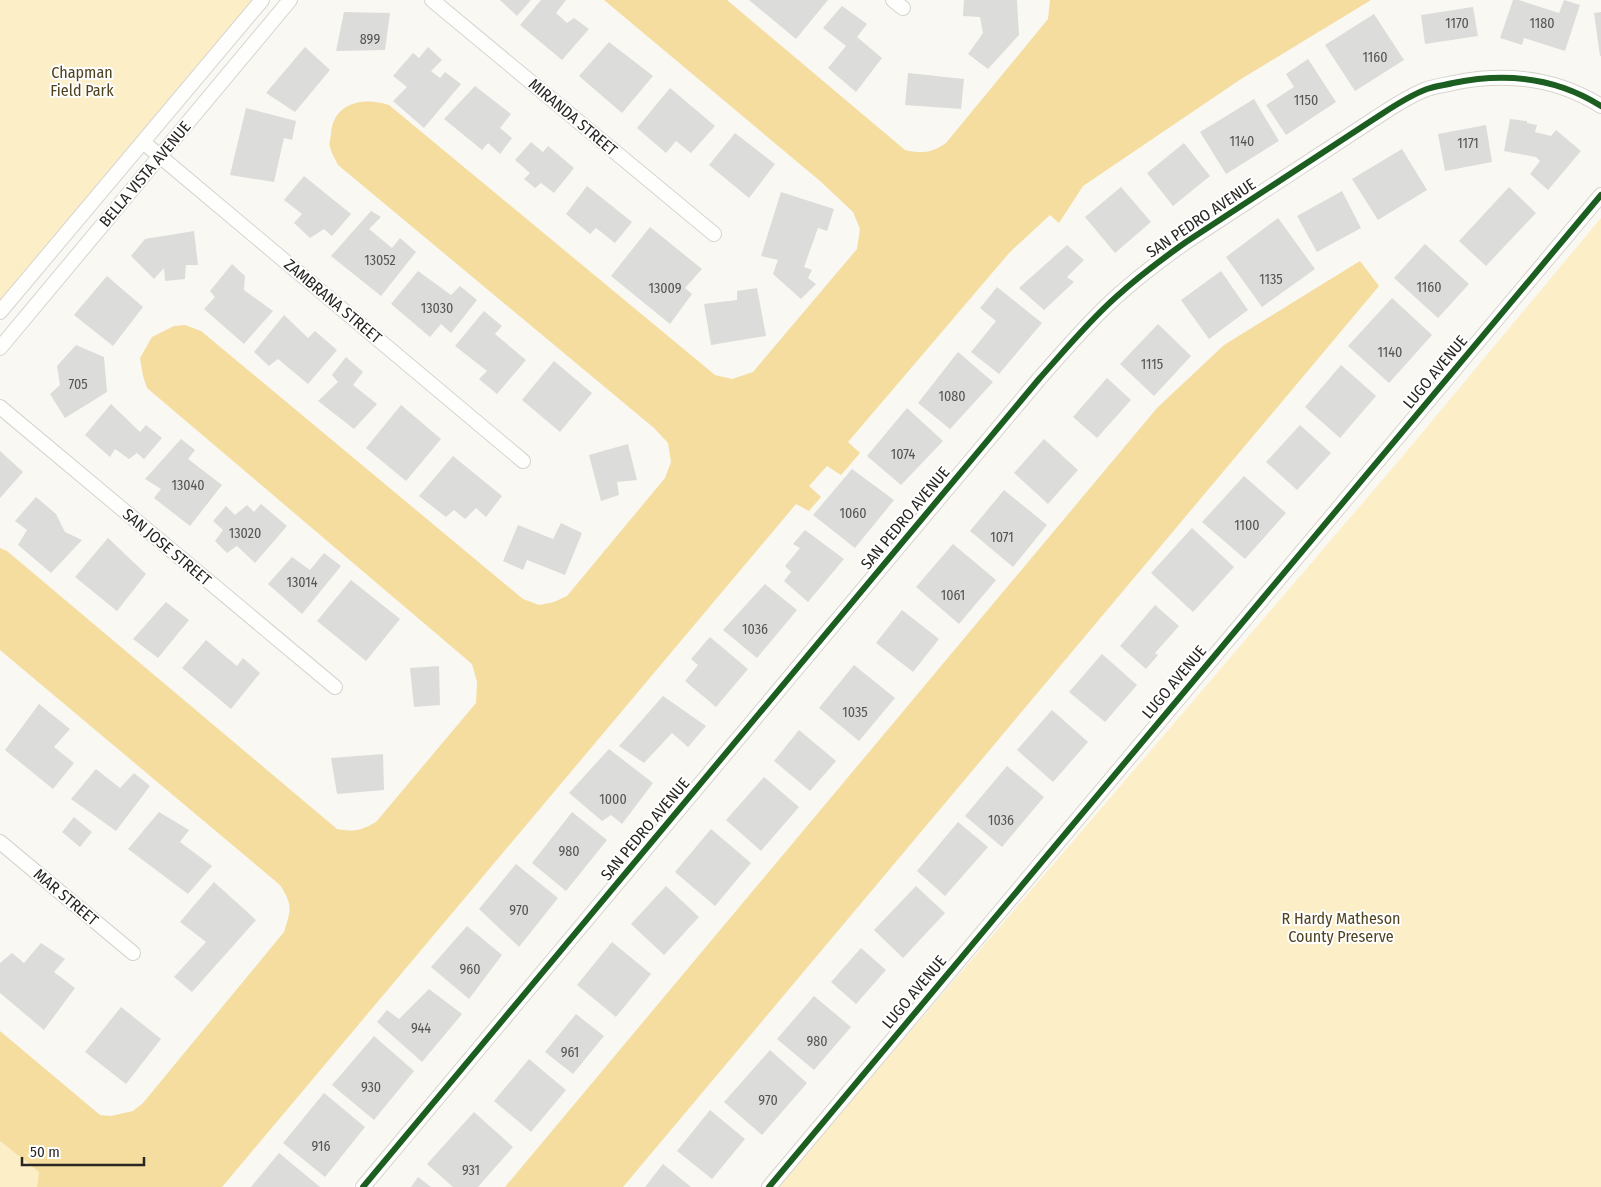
<svg xmlns="http://www.w3.org/2000/svg" width="1601" height="1187" font-family="'Fira Sans Condensed',sans-serif">
	<style>
		.green { fill: #fceec6 }
		.water { fill: #f4dd9f }
		.building { fill: #dcdcdb }
		.lines { fill: none; stroke-linecap: round; stroke-linejoin: round }
		.minor-casing { stroke: #d6d4cf; stroke-width: 16 }
		.minor { stroke: #fefefd; stroke-width: 14 }
		.cycleway-casing { stroke: #fff; stroke-width: 9 }
		.cycleway { stroke: #1b5e20; stroke-width: 6 }
		.labels { text-anchor: middle; dominant-baseline: central; stroke-width: 4; stroke-linejoin: round; paint-order: stroke }
		.number-label { font-size: 14px; fill: #545450 }
		.park-label { font-size: 16px; fill: #4f421e; stroke: #fff }
		.street-label { font-size: 16px; fill: #272622; stroke: #fff }
	</style>
	<rect width="100%" height="100%" fill="#faf8f2"/>
	<!-- green -->
	<g class="green">
		<polygon points="0,0 257,0 0,303"/>
		<polygon points="1601,218 1601,1187 777,1187 1402,457"/>
		<polygon points="0,1141 39,1172 37,1187 0,1187"/>
	</g>
	<!-- water -->
	<g class="water">
		<path d="M604,0H727L905,150C921,154 932,153 946,143L1048,19L1050,0H1371L1241,79L1083,186L1059,223L1050,215L1010,252L848,442L860,453L841,475L827,466L809,486L821,497L809,511L796,504L222,1187H37L39,1172L0,1141V1031L100,1115L111,1116L133,1111L143,1103L284,932C291,910 293,905 280,885L0,650V548L7,551L337,829C355,832 360,831 376,822L476,703L477,682L472,664L147,388L143,376L140,358L152,337L174,326L185,325L201,331L523,599L539,605L554,602L567,596L665,478L671,462L668,443L654,428L338,165C336,160 331,153 330,147C329,144 330,139 331,135C332,103 363,96 389,105L715,375L732,379L753,372L857,249L860,229L853,212L820,181Z"/>
		<polygon points="1360,261 1379,286 623,1187 505,1187 1157,408 1224,345"/>
	</g>
	<!-- building -->
	<g class="building">
		<polygon points="500,0 531,0 517,16"/>
		<polygon points="541,0 566,0 556,13 567,23 574,18 589,29 562,60 520,25"/>
		<polygon points="749,0 828,0 796,39"/>
		<polygon points="964,0 1017,0 1019,35 988,69 968,54 983,33 980,17 963,16"/>
		<polygon points="1513,0 1519,0 1559,13 1564,0 1580,5 1565,51 1524,38 1522,45 1500,38"/>
		<polygon points="842,6 867,24 857,37 882,58 856,92 828,68 846,46 823,28"/>
		<polygon points="1473,7 1478,36 1425,44 1421,15"/>
		<polygon points="344,12 390,13 385,50 336,51"/>
		<polygon points="1601,12 1601,56 1600,56 1594,13"/>
		<polygon points="1374,14 1404,60 1355,91 1325,45"/>
		<polygon points="609,42 653,76 622,113 579,76"/>
		<polygon points="305,47 330,70 295,112 266,93"/>
		<polygon points="428,47 442,60 431,71 440,78 445,72 461,84 424,128 393,101 407,87 393,76 413,53 419,58"/>
		<polygon points="1308,59 1336,102 1286,135 1266,105 1294,87 1286,74"/>
		<polygon points="908,73 964,79 961,109 905,105"/>
		<polygon points="475,86 511,114 500,128 512,138 500,154 488,143 482,150 444,119"/>
		<polygon points="670,88 715,126 691,153 676,141 666,153 637,128"/>
		<polygon points="1254,99 1279,141 1226,174 1200,132"/>
		<polygon points="246,108 296,121 292,140 284,138 274,182 230,175"/>
		<polygon points="1510,119 1527,121 1527,123 1537,125 1535,132 1551,136 1556,130 1581,151 1548,190 1530,174 1540,161 1536,157 1504,151"/>
		<polygon points="1486,125 1492,162 1445,171 1438,134"/>
		<polygon points="735,133 775,164 749,198 709,165"/>
		<polygon points="531,142 543,152 548,146 574,168 554,193 541,183 535,188 524,179 530,173 515,160"/>
		<polygon points="1184,143 1210,176 1173,206 1147,173"/>
		<polygon points="1402,149 1427,190 1378,220 1352,179"/>
		<polygon points="304,176 351,214 332,236 324,229 310,238 294,223 302,214 284,200"/>
		<polygon points="587,186 632,222 615,243 596,228 590,234 566,214"/>
		<polygon points="1121,187 1151,222 1115,253 1085,217"/>
		<polygon points="1509,187 1536,213 1486,266 1459,241"/>
		<polygon points="1342,191 1361,228 1317,252 1297,216"/>
		<polygon points="781,192 834,209 827,231 818,228 804,267 812,270 808,278 816,284 801,299 773,274 778,260 761,256"/>
		<polygon points="371,211 381,217 369,229 392,248 400,238 416,252 381,296 331,256"/>
		<polygon points="1278,218 1315,269 1262,307 1226,257"/>
		<polygon points="650,227 702,269 685,288 692,294 670,324 611,276"/>
		<polygon points="194,231 198,265 186,265 185,279 165,281 164,268 154,279 131,256 145,239"/>
		<polygon points="1425,244 1469,284 1438,318 1394,278"/>
		<polygon points="1067,245 1084,260 1067,277 1074,282 1044,310 1019,288"/>
		<polygon points="232,264 245,276 244,290 273,311 244,344 204,309 215,297 210,291"/>
		<polygon points="418,271 451,295 460,286 477,300 451,333 441,324 430,337 391,304"/>
		<polygon points="1221,271 1248,310 1209,339 1181,300"/>
		<polygon points="107,276 143,307 113,346 74,315"/>
		<polygon points="997,287 1042,323 999,374 971,352 996,321 980,308"/>
		<polygon points="757,288 766,336 711,345 704,304 737,300 737,291"/>
		<polygon points="1392,298 1432,335 1389,383 1348,346"/>
		<polygon points="484,311 502,326 495,334 526,360 497,394 479,379 487,371 455,346"/>
		<polygon points="284,315 308,338 315,331 337,350 308,384 278,359 269,366 254,352"/>
		<polygon points="1158,324 1191,356 1154,396 1120,364"/>
		<polygon points="76,345 104,357 107,392 65,418 50,394 60,385 57,366"/>
		<polygon points="958,352 993,382 950,429 918,403"/>
		<polygon points="346,357 363,372 353,385 377,404 354,429 318,401 338,382 332,375"/>
		<polygon points="554,361 592,393 560,432 522,400"/>
		<polygon points="1341,365 1376,396 1340,438 1305,407"/>
		<polygon points="1107,378 1131,400 1097,438 1073,417"/>
		<polygon points="111,404 140,432 146,425 162,438 144,459 137,453 129,459 115,449 110,457 85,435"/>
		<polygon points="401,405 441,439 406,481 366,448"/>
		<polygon points="907,408 943,441 901,485 867,456"/>
		<polygon points="1300,425 1331,453 1297,490 1266,462"/>
		<polygon points="181,439 195,450 188,459 222,485 190,526 154,498 161,489 145,479"/>
		<polygon points="1044,439 1078,470 1048,504 1014,473"/>
		<polygon points="628,444 637,480 617,482 619,495 601,501 589,455"/>
		<polygon points="0,451 23,472 0,498"/>
		<polygon points="453,456 502,496 486,517 476,508 465,519 454,510 446,517 419,496"/>
		<polygon points="852,469 894,500 855,548 813,515"/>
		<polygon points="1244,476 1286,513 1245,559 1202,522"/>
		<polygon points="1004,490 1047,525 1013,567 970,531"/>
		<polygon points="36,497 56,514 65,532 82,540 51,573 18,545 27,530 15,521"/>
		<polygon points="261,504 287,526 255,563 237,546 227,553 215,541 223,530 213,521 226,506 235,515 247,505 254,512"/>
		<polygon points="561,523 582,533 565,575 527,560 523,570 503,561 518,525 553,539"/>
		<polygon points="1192,528 1234,567 1193,612 1151,573"/>
		<polygon points="805,530 844,559 808,602 784,581 791,572 785,566 800,548 793,544"/>
		<polygon points="108,538 146,574 117,611 75,577"/>
		<polygon points="953,544 996,580 959,624 916,587"/>
		<polygon points="324,553 341,566 302,614 268,584 292,557 310,570"/>
		<polygon points="351,580 400,619 366,661 317,621"/>
		<polygon points="765,584 797,610 757,658 723,630"/>
		<polygon points="166,602 189,620 158,658 133,639"/>
		<polygon points="1155,605 1179,626 1155,653 1158,655 1146,669 1120,646"/>
		<polygon points="902,610 939,639 913,672 876,643"/>
		<polygon points="710,637 748,669 716,707 685,681 698,665 691,659"/>
		<polygon points="206,640 237,666 243,658 260,673 231,709 182,668"/>
		<polygon points="1102,654 1137,685 1105,722 1069,692"/>
		<polygon points="854,665 895,698 859,741 819,708"/>
		<polygon points="439,666 440,705 414,707 410,668"/>
		<polygon points="663,696 706,726 688,747 672,733 644,763 619,746"/>
		<polygon points="39,704 70,729 54,747 74,763 53,789 5,750"/>
		<polygon points="1052,710 1088,742 1053,782 1017,750"/>
		<polygon points="799,730 836,761 810,791 774,761"/>
		<polygon points="609,749 653,783 622,824 611,815 602,821 569,793"/>
		<polygon points="383,754 384,790 337,794 331,758"/>
		<polygon points="1007,766 1044,797 1002,847 965,816"/>
		<polygon points="96,769 120,788 134,773 150,786 116,831 71,799"/>
		<polygon points="764,777 799,807 761,851 726,820"/>
		<polygon points="159,812 189,830 180,842 212,866 188,894 128,849"/>
		<polygon points="572,812 607,840 566,891 532,863"/>
		<polygon points="74,817 92,832 80,847 62,832"/>
		<polygon points="958,822 988,847 945,896 917,871"/>
		<polygon points="711,829 751,863 715,906 675,872"/>
		<polygon points="516,864 558,898 519,947 479,909"/>
		<polygon points="214,882 256,920 192,992 174,977 206,942 180,922"/>
		<polygon points="666,886 699,917 664,955 631,924"/>
		<polygon points="916,886 945,913 903,958 874,930"/>
		<polygon points="467,926 502,955 469,999 431,967"/>
		<polygon points="612,942 651,974 616,1017 577,985"/>
		<polygon points="41,943 65,959 54,972 75,988 44,1030 0,993 0,963 12,953 24,963"/>
		<polygon points="861,948 886,970 856,1004 831,982"/>
		<polygon points="429,989 462,1014 422,1062 377,1022 387,1010 399,1019"/>
		<polygon points="814,996 851,1027 814,1070 777,1039"/>
		<polygon points="121,1007 161,1039 126,1084 85,1052"/>
		<polygon points="576,1014 604,1036 573,1074 545,1052"/>
		<polygon points="374,1036 414,1071 374,1120 332,1085"/>
		<polygon points="770,1050 807,1083 762,1135 724,1102"/>
		<polygon points="529,1059 566,1090 531,1132 494,1101"/>
		<polygon points="324,1093 365,1127 325,1177 283,1143"/>
		<polygon points="710,1110 745,1139 712,1179 677,1151"/>
		<polygon points="474,1112 513,1147 478,1187 453,1187 427,1164"/>
		<polygon points="279,1153 320,1187 251,1187"/>
		<polygon points="663,1164 691,1187 645,1187"/>
		<polygon points="418,1177 431,1187 411,1187"/>
	</g>
	<g class="lines">
		<defs>
			<g id="minor">
				<polyline points="432,0 714,234"/>
				<polyline points="893,0 903,8"/>
				<polyline points="143,142 523,461"/>
				<polyline points="0,312 262,0"/>
				<polyline points="0,348 290,0"/>
				<polyline points="0,407 335,687"/>
				<polyline points="0,842 133,953"/>
				<path d="M363,1187L1039,379C1064,351 1088,322 1116,297C1138,277 1162,259 1186,242L1374,119C1391,108 1408,96 1427,89C1436,86 1445,85 1453,83C1506,72 1555,77 1601,106"/>
				<polyline points="769,1187 1601,195"/>
			</g>
		</defs>
		<!-- minor casing -->
		<use href="#minor" class="minor-casing"/>
		<!-- minor -->
		<use href="#minor" class="minor"/>
		<defs>
			<g id="cycleway">
				<path d="M363,1187L1039,379C1064,351 1088,322 1116,297C1138,277 1162,259 1186,242L1374,119C1391,108 1408,96 1427,89C1436,86 1445,85 1453,83C1506,72 1555,77 1601,106"/>
				<polyline points="769,1187 1601,195"/>
			</g>
		</defs>
		<!-- cycleway casing -->
		<use href="#cycleway" class="cycleway-casing"/>
		<!-- cycleway -->
		<use href="#cycleway" class="cycleway"/>
	</g>
	<g class="labels">
		<!-- number labels -->
		<g class="number-label">
			<text x="1457" y="23">1170</text>
			<text x="1542" y="23">1180</text>
			<text x="370" y="39">899</text>
			<text x="1375" y="57">1160</text>
			<text x="1306" y="100">1150</text>
			<text x="1242" y="141">1140</text>
			<text x="1468" y="143">1171</text>
			<text x="380" y="260">13052</text>
			<text x="1271" y="279">1135</text>
			<text x="1429" y="287">1160</text>
			<text x="665" y="288">13009</text>
			<text x="437" y="308">13030</text>
			<text x="1390" y="352">1140</text>
			<text x="1152" y="364">1115</text>
			<text x="78" y="384">705</text>
			<text x="952" y="396">1080</text>
			<text x="903" y="454">1074</text>
			<text x="188" y="485">13040</text>
			<text x="853" y="513">1060</text>
			<text x="1247" y="525">1100</text>
			<text x="245" y="533">13020</text>
			<text x="1002" y="537">1071</text>
			<text x="302" y="582">13014</text>
			<text x="953" y="595">1061</text>
			<text x="755" y="629">1036</text>
			<text x="855" y="712">1035</text>
			<text x="613" y="799">1000</text>
			<text x="1001" y="820">1036</text>
			<text x="569" y="851">980</text>
			<text x="519" y="910">970</text>
			<text x="470" y="969">960</text>
			<text x="421" y="1028">944</text>
			<text x="817" y="1041">980</text>
			<text x="570" y="1052">961</text>
			<text x="371" y="1087">930</text>
			<text x="768" y="1100">970</text>
			<text x="321" y="1146">916</text>
			<text x="471" y="1170">931</text>
		</g>
		<!-- park labels -->
		<g class="park-label">
			<text x="82" y="72">Chapman<tspan x="82" dy="18">Field Park</tspan></text>
			<text x="1341" y="918">R Hardy Matheson<tspan x="1341" dy="18">County Preserve</tspan></text>
		</g>
		<!-- street labels -->
		<g class="street-label">
			<text transform="translate(573 117) rotate(40)">MIRANDA STREET</text>
			<text transform="translate(145 174) rotate(-50)">BELLA VISTA AVENUE</text>
			<text transform="translate(1201 218) rotate(-34)">SAN PEDRO AVENUE</text>
			<text transform="translate(333 301) rotate(40)">ZAMBRANA STREET</text>
			<text transform="translate(1435 372) rotate(-50)">LUGO AVENUE</text>
			<text transform="translate(905 518) rotate(-50)">SAN PEDRO AVENUE</text>
			<text transform="translate(167 547) rotate(40)">SAN JOSE STREET</text>
			<text transform="translate(1174 682) rotate(-50)">LUGO AVENUE</text>
			<text transform="translate(645 829) rotate(-50)">SAN PEDRO AVENUE</text>
			<text transform="translate(66 897) rotate(40)">MAR STREET</text>
			<text transform="translate(914 992) rotate(-50)">LUGO AVENUE</text>
		</g>
	</g>
	<!-- scale -->
	<path d="M22 1157v8h122v-8" fill="none" stroke="#272622" stroke-width="2.5"/>
	<text x="30" y="1157" font-size="15" fill="#272622" stroke="#ffffff" stroke-width="4" paint-order="stroke">50 m</text>
</svg>
